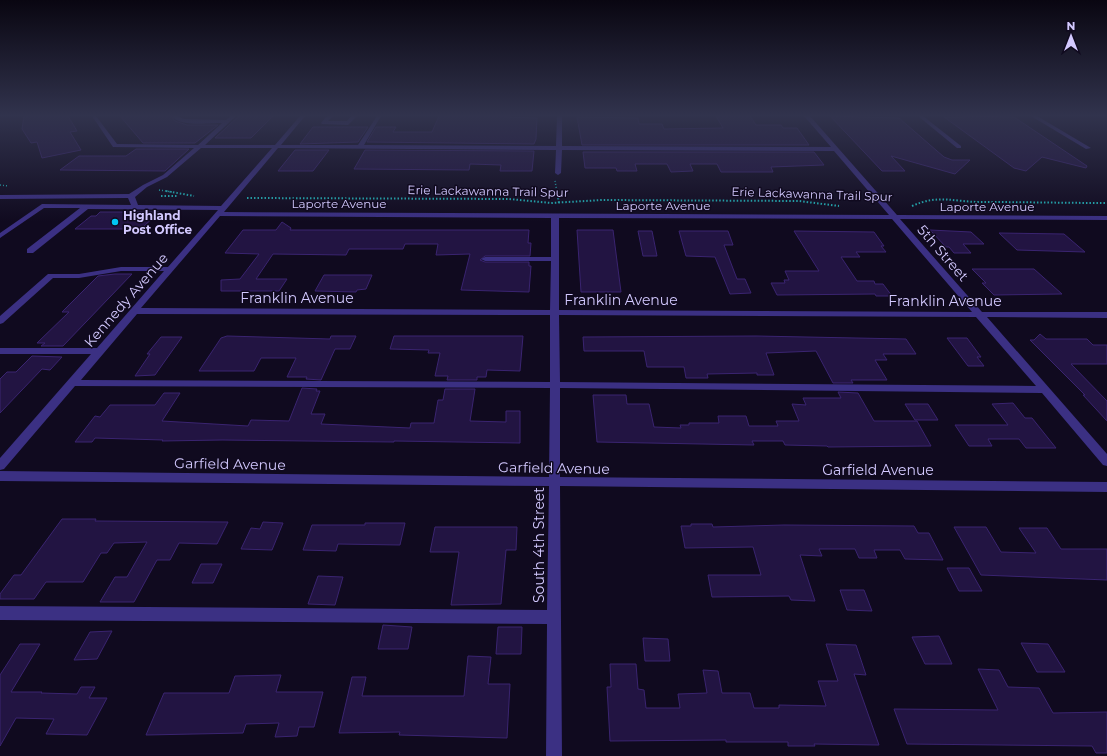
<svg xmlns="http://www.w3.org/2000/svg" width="1107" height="756" font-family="Montserrat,sans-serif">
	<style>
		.building { fill: #221442; stroke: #3a2470 }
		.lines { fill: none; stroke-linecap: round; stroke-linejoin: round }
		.path-far1 { stroke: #21b6ba; stroke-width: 1.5; stroke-dasharray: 1 2; stroke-linecap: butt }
		.path { stroke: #21b6ba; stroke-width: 2; stroke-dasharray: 1.5 2; stroke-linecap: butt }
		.minor { fill: #3b3083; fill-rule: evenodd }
		.poi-dot { fill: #00c6f4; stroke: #100a1f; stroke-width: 1.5 }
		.labels { text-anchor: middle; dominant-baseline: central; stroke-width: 3; stroke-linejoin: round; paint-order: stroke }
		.far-street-label { font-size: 12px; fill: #d3c9ff; stroke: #100a1f }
		.far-poi-label { font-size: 12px; font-weight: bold; fill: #d3c9ff; stroke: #100a1f; text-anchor: start }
		.street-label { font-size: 14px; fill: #d3c9ff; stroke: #100a1f }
	</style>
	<rect width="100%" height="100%" fill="#100a1f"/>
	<!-- building -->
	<g class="building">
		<polygon points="24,116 68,116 77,131 70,132 81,150 42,158 37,142 31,143 22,129"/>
		<polygon points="120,116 171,116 175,121 187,125 218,125 195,143 143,143"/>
		<polygon points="239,116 273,116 251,138 215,138"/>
		<polygon points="439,116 507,116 506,117 537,118 536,139 534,144 367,142 376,127 396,127 393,132 432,132"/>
		<polygon points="716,116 750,116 756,125 781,125 783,128 797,128 809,145 582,145 577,117 638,118 639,124 662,124 664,129 723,128"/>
		<polygon points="830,116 899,118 944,157 952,160 970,160 955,174 891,156 905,171 882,171"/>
		<polygon points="962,116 1014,117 1087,166 1086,168 1042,157 1026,171 1014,168 944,117 964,117"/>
		<polygon points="313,127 368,127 358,142 300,144"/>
		<polygon points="136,149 189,149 165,171 60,170 79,156 126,156"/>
		<polygon points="295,150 329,150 313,171 278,171"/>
		<polygon points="365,150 534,151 532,171 500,171 501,165 470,164 469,170 354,169"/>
		<polygon points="583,152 814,152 824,165 771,167 773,172 721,172 717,164 690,164 693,171 671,172 667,164 635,164 637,171 617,171 616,168 585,168"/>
		<polygon points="100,212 159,212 141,229 75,229 91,216 96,216"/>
		<polygon points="282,222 291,228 290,230 529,230 528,243 531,243 530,256 485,256 480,260 485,262 529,262 529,266 531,266 529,292 461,290 470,254 436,255 438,244 405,244 403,249 349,249 346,255 273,254 256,279 287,279 279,291 221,291 221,280 240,279 259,254 225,253 243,230 276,230"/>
		<polygon points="577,230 613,230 621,292 581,292"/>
		<polygon points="930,230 971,232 984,244 963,244 971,253 954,253 949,247 946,247"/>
		<polygon points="638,231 652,231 657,256 643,256"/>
		<polygon points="679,231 728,231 733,245 724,245 737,279 745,279 751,293 730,294 715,257 686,256"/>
		<polygon points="794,231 874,232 884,246 881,246 886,252 856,252 860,257 841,257 857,281 874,281 875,284 883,284 892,296 876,296 875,294 777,295 771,283 785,283 784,280 789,280 785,271 819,271"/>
		<polygon points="999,233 1064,234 1085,252 1017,250"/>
		<polygon points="972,269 1034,269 1062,294 994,295 982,283 986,283"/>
		<polygon points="115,274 132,274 63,346 41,346 45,343 37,343 69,312 62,312 98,276"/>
		<polygon points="324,275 372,275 366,289 357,290 356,292 315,291"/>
		<polygon points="1040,334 1046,339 1087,339 1093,345 1107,345 1107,364 1071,364 1107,401 1107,421 1083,395 1085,395 1030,340 1034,340"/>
		<polygon points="227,336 330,339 331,336 356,336 350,349 335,349 321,380 306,379 307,377 287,377 296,358 261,358 254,371 199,371 221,338"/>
		<polygon points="394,336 523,336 520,371 487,370 486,377 477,377 477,380 447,380 448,376 435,376 440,353 428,353 429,350 390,349"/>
		<polygon points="756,336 906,339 916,354 883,354 887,360 875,360 887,380 851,380 853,383 833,383 816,351 766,353 774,375 757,375 757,373 707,374 708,378 686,378 684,367 647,367 644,351 584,351 583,337"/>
		<polygon points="161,337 182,337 155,375 135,376 150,354 147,354"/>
		<polygon points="947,338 967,338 981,357 977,357 984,366 968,366"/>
		<polygon points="32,356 62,357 50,370 42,369 0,413 0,379 7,372 16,372"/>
		<polygon points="302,388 317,389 316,391 320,391 311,414 325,414 321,424 410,428 411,423 434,423 438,400 443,400 445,389 475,389 470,421 506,422 506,411 520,411 520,443 394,441 394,442 222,440 162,441 163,440 95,438 92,442 75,442 95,416 100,417 110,405 155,405 164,393 180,393 162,421 248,426 251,420 289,421"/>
		<polygon points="838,392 858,393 874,421 917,421 931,446 828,447 827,446 785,445 783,441 752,441 754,445 597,442 593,395 626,395 627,404 649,404 654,427 681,428 680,425 689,425 689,423 719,423 718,416 746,416 749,426 778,426 776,421 799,421 792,404 806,405 803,398 841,398"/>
		<polygon points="1013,403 1025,418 1032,418 1056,448 1026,448 1019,439 988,439 992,446 969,446 955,425 1008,425 992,404"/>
		<polygon points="905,404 928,404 938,420 915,420"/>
		<polygon points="62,519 96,519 95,521 228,522 217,544 179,543 170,560 157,560 134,602 100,602 115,577 127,577 147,542 114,543 107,553 101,553 83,582 46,582 34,599 0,599 0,594 14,575 21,575"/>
		<polygon points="263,522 283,523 272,550 241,549 251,528 260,529"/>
		<polygon points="365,523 405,523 400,545 338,544 336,551 303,550 312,525 365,525"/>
		<polygon points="691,524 712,524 713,527 784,525 914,526 918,533 929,533 943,560 905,559 900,550 874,550 877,558 859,558 855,549 819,549 822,556 800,555 815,601 791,600 789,596 712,597 708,575 761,575 753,547 685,548 681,526 691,526"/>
		<polygon points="435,527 517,527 516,550 506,550 501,604 451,605 459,552 430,552"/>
		<polygon points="954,527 986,527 1001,552 1036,553 1019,528 1047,528 1061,549 1107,549 1107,580 981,575"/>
		<polygon points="201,564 222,564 213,583 192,583"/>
		<polygon points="947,568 969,568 982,591 959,591"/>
		<polygon points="318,576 343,577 335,605 308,604"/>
		<polygon points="840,590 864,590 872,611 847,610"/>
		<polygon points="383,625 412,627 408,649 378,649"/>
		<polygon points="498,627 522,627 521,654 496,654"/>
		<polygon points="112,631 97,659 74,660 90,632"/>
		<polygon points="939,636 952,664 925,664 912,637"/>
		<polygon points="643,638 668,639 670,661 645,661"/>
		<polygon points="1021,643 1048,644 1065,672 1037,672"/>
		<polygon points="20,644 40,644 11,692 42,692 41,693 77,694 81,687 95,687 89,698 107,698 87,735 46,734 54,719 16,718 0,746 0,675"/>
		<polygon points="826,644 856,645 866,675 854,674 879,745 814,744 815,746 788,746 788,742 726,742 726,740 610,741 607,687 611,687 610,664 636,664 638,689 644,690 646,708 680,708 678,694 707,693 703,670 718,671 722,693 750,693 754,708 779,708 779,705 826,706 818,681 838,681"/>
		<polygon points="468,656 491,657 488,684 510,684 507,738 399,735 400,732 339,733 352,677 366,677 362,696 464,696"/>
		<polygon points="978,669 999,670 1008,687 1039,688 1053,713 1107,712 1107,753 1096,753 1092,746 907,744 894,709 998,710"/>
		<polygon points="281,675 276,692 323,692 314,727 299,727 297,736 275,737 279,723 246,724 243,733 146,735 164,693 229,693 235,676"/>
	</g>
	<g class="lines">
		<!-- path-far1 -->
		<g class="path-far1">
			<polyline points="555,181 557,192"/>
			<polyline points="0,185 8,186"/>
			<polyline points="159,190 172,192"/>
		</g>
		<!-- path -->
		<g class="path">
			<polyline points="166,191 194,196"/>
			<polyline points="557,191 559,203"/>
			<polyline points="161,196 178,196"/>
			<polyline points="247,198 509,199 551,203 602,200 799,201 839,206"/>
			<path d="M912,206C939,194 953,202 981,202C1023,202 1065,203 1107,203"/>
		</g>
		<!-- minor -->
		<g class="minor">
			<path d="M92,116H96L117,144L198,145L222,123C209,123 179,127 172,116H177L184,119L226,120L231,116H236L205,145H275L300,116H305L281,145H358L377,116H381L364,145L556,146L557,116H562V146L831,147L804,116H810L897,215L1107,216V220L900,219L982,312H1107V318L987,317L1107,454V466L1103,465L1042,393L560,388V477L1107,482V492L560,486L562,756H546L547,624L0,620V606L547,610L549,486L0,481V471L549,477L550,388L75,386L4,469L0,470V458L91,354H0V348H97L164,271H121L79,278H53L3,323L0,324V316L48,274H79L121,267H168L218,210L88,209L33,253H27V249L80,208H44L0,238V233L42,204L131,205L128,198L0,199V195L129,194L143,185L163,175L194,148L113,147ZM201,148H272L221,206L138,205L135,197L147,187L167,177ZM278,148L556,150L555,173L558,175L561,173L562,150L834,151L889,215L224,212ZM220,216L551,218V257H485L481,259L485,261H551L550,310L141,308ZM559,218L892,219L972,312L559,310ZM137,314L550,315V382L81,380ZM559,315L976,317L1036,386L560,382Z"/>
			<polygon points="327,116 333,116 328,121 347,121 351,116 357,116 348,125 322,124 321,123"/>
			<polygon points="918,116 923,116 961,146 961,148 957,148"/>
			<polygon points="1031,116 1037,116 1091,148 1086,149"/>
		</g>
	</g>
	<!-- sky -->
	<linearGradient id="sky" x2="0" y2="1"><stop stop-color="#090611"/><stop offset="0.52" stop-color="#31334d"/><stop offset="1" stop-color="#31334d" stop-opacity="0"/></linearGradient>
	<rect width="1107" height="222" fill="url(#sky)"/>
	<!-- markers -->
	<circle class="poi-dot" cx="115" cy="222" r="4"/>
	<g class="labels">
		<!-- far-street labels -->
		<g class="far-street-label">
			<text transform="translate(488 191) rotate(1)">Erie Lackawanna Trail Spur</text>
			<text transform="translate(812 194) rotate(2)">Erie Lackawanna Trail Spur</text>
			<text x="339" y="203">Laporte Avenue</text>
			<text x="663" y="205">Laporte Avenue</text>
			<text x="987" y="206">Laporte Avenue</text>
		</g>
		<!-- far-poi labels -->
		<g class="far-poi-label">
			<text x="123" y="215">Highland<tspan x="123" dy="14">Post Office</tspan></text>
		</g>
		<!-- street labels -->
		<g class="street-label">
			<text transform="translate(943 253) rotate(49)">5th Street</text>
			<text x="297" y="298">Franklin Avenue</text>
			<text transform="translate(126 300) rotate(-49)">Kennedy Avenue</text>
			<text x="621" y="300">Franklin Avenue</text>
			<text x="945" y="301">Franklin Avenue</text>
			<text transform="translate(230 464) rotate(1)">Garfield Avenue</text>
			<text transform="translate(554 468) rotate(1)">Garfield Avenue</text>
			<text x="878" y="470">Garfield Avenue</text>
			<text transform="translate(539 545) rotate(-90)">South 4th Street</text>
		</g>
	</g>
	<!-- north arrow -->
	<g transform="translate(1071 36)" stroke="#100a1f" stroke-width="3" paint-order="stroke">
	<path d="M0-3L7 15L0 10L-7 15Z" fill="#d3c9ff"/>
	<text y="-6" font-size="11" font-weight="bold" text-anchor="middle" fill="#d3c9ff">N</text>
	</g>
</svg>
